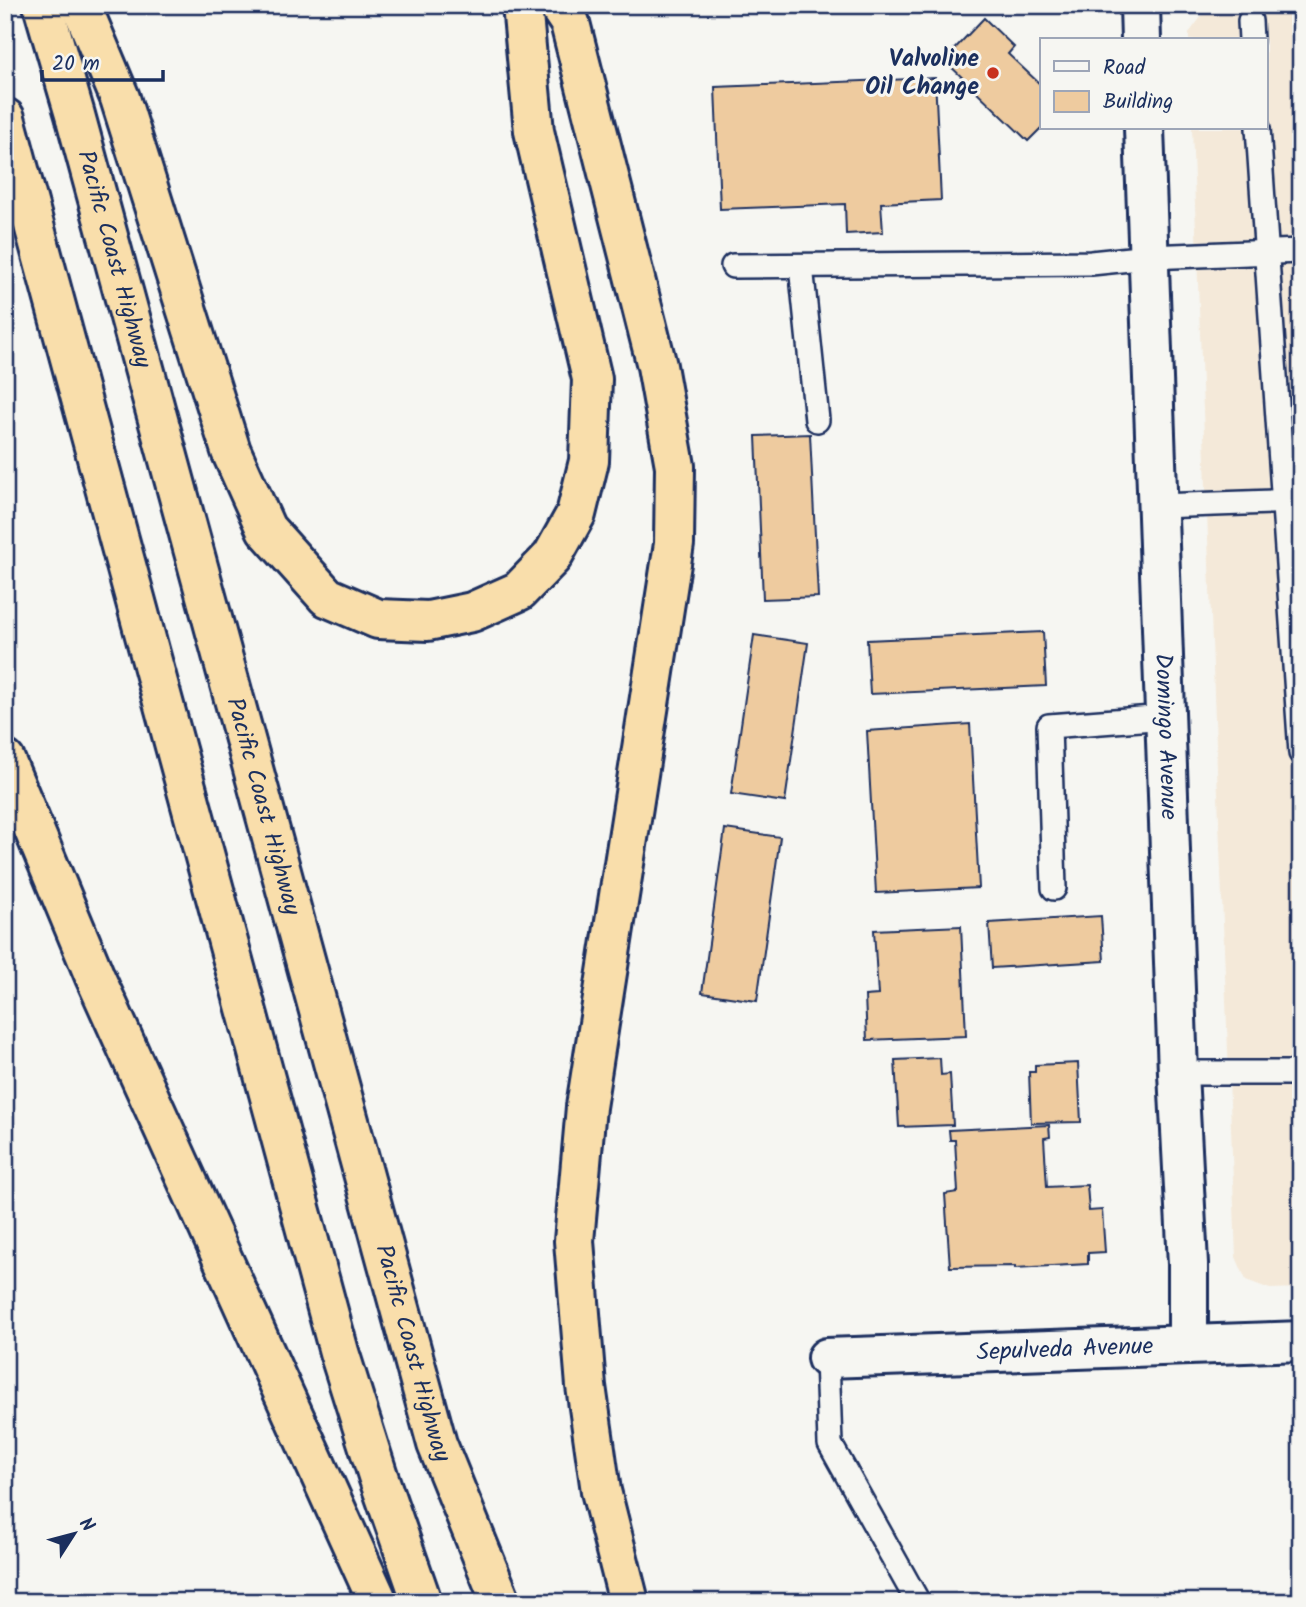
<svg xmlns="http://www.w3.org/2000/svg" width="1306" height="1607" font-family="Kalam,sans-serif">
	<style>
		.built { fill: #f4e9d9 }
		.building { fill: #eecb9f; stroke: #1b2f5e; stroke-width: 2 }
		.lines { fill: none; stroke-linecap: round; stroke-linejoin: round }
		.lane-casing { stroke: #1b2f5e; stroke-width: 28 }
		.street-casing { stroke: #1b2f5e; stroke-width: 44 }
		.highway-casing { stroke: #1b2f5e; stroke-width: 44 }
		.lane { stroke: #f6f6f2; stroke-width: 23 }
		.street { stroke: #f6f6f2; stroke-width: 38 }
		.highway { stroke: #f9deab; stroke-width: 38 }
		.poi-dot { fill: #c8321e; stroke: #f6f6f2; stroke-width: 2.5 }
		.labels { text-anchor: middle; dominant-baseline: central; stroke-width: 6; stroke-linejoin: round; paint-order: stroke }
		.poi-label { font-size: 24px; font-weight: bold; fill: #1b2f5e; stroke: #f6f6f2; text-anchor: end }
		.street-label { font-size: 24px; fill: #1b2f5e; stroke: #f6f6f2 }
	</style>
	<rect width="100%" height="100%" fill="#f6f6f2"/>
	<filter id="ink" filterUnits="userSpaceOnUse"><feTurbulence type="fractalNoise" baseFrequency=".0143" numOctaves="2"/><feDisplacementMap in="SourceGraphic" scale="14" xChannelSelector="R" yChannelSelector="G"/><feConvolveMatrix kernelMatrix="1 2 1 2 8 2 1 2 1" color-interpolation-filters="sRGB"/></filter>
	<g filter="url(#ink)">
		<!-- built -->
		<polygon class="built" points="1219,5 1301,5 1301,1288 1270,1289 1246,1280 1236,1257 1192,128 1266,128 1266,40 1189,40 1189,33 1204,13"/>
		<!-- building -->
		<g class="building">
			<polygon points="984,18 1014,47 1008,54 1042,86 1042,127 1028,141 944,60"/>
			<polygon points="935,78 941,200 881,203 883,232 846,234 845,204 720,209 715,87"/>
			<polygon points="810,434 818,597 763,599 756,436"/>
			<polygon points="1043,632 1046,686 870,694 867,640"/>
			<polygon points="754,635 808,643 785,802 731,794"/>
			<polygon points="970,724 979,888 876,893 867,731"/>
			<polygon points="725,829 780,837 757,1001 702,993"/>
			<polygon points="1101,916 1104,961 992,968 989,923"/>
			<polygon points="961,926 966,1036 867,1040 865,996 878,995 874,930"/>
			<polygon points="940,1058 941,1075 950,1074 953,1125 899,1127 895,1060"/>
			<polygon points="1078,1063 1081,1122 1031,1123 1029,1072 1035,1072 1035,1065"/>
			<polygon points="1049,1125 1050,1137 1044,1138 1047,1187 1087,1185 1089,1211 1102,1210 1105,1252 1088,1253 1088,1264 1015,1268 1015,1266 950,1267 945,1194 958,1192 955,1140 950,1140 949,1130"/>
		</g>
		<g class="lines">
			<defs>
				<g id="lane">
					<polyline points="1250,21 1251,40"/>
					<polyline points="1258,128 1301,753"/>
					<polyline points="733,266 1091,263 1149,257 1301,251"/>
					<polyline points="801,266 817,420"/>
					<polyline points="1158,506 1298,501"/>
					<polyline points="1054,888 1049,726 1166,717"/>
					<polyline points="1178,1073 1301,1073"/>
					<polyline points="827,1358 830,1444 918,1602"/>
				</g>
				<g id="street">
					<polyline points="1140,5 1141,40"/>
					<path id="s1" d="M1144,128L1178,1073L1188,1264V1345"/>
					<path id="s2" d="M827,1358L1301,1341"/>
				</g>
				<g id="highway">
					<path id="s3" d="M43,5L75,115L437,1444L501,1602"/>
					<polyline points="81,5 120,98 231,451 266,529 327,597 378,619 428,621 472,612 519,591 552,557 576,514 589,461 592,379 534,131 522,5"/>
					<polyline points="558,5 570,23 657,366 675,466 674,544 586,1107 574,1241 586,1386 601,1491 629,1602"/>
					<polyline points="5,118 339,1352 378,1476 422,1602"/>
					<polyline points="5,760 95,977 378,1602"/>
				</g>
			</defs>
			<!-- lane casing -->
			<use href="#lane" class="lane-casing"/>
			<!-- street casing -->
			<use href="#street" class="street-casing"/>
			<!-- highway casing -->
			<use href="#highway" class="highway-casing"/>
			<!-- lane -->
			<use href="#lane" class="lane"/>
			<!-- street -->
			<use href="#street" class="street"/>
			<!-- highway -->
			<use href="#highway" class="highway"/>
		</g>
	</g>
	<!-- markers -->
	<circle class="poi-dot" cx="993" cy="73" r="7"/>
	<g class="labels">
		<!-- poi labels -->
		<g class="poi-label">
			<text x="979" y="59">Valvoline<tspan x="979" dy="28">Oil Change</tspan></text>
		</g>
		<!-- street labels -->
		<g class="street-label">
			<text stroke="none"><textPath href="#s3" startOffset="264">Pacific Coast Highway</textPath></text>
			<text stroke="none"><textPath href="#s1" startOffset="609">Domingo Avenue</textPath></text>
			<text stroke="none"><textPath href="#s3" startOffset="831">Pacific Coast Highway</textPath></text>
			<text stroke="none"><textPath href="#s2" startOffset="238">Sepulveda Avenue</textPath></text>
			<text stroke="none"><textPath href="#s3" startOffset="1398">Pacific Coast Highway</textPath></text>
		</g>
	</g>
	<!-- margin -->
	<rect width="1306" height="1607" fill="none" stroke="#f6f6f2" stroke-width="28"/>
	<rect x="14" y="14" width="1278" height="1579" fill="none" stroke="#1b2f5e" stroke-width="2.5" filter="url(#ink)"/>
	<!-- legend -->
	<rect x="1040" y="38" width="228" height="91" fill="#f6f6f2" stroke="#9ea6b7" stroke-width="2"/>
	<rect x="1054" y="61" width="35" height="10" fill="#f6f6f2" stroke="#9ea6b7" stroke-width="2"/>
	<text x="1103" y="74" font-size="21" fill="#1b2f5e">Road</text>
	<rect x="1054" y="91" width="35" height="21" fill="#eecb9f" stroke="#9ea6b7" stroke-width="2"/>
	<text x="1103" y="108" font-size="21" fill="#1b2f5e">Building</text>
	<!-- north arrow -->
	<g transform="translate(74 1534) rotate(54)" stroke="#f6f6f2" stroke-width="5" paint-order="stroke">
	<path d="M0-5L12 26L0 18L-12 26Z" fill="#1b2f5e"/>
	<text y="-10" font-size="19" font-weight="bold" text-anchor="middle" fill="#1b2f5e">N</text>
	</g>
	<!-- scale -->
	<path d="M42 70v10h121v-10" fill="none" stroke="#1b2f5e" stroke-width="3.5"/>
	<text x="52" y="70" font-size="21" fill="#1b2f5e" stroke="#f6f6f2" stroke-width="5" paint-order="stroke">20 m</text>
</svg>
